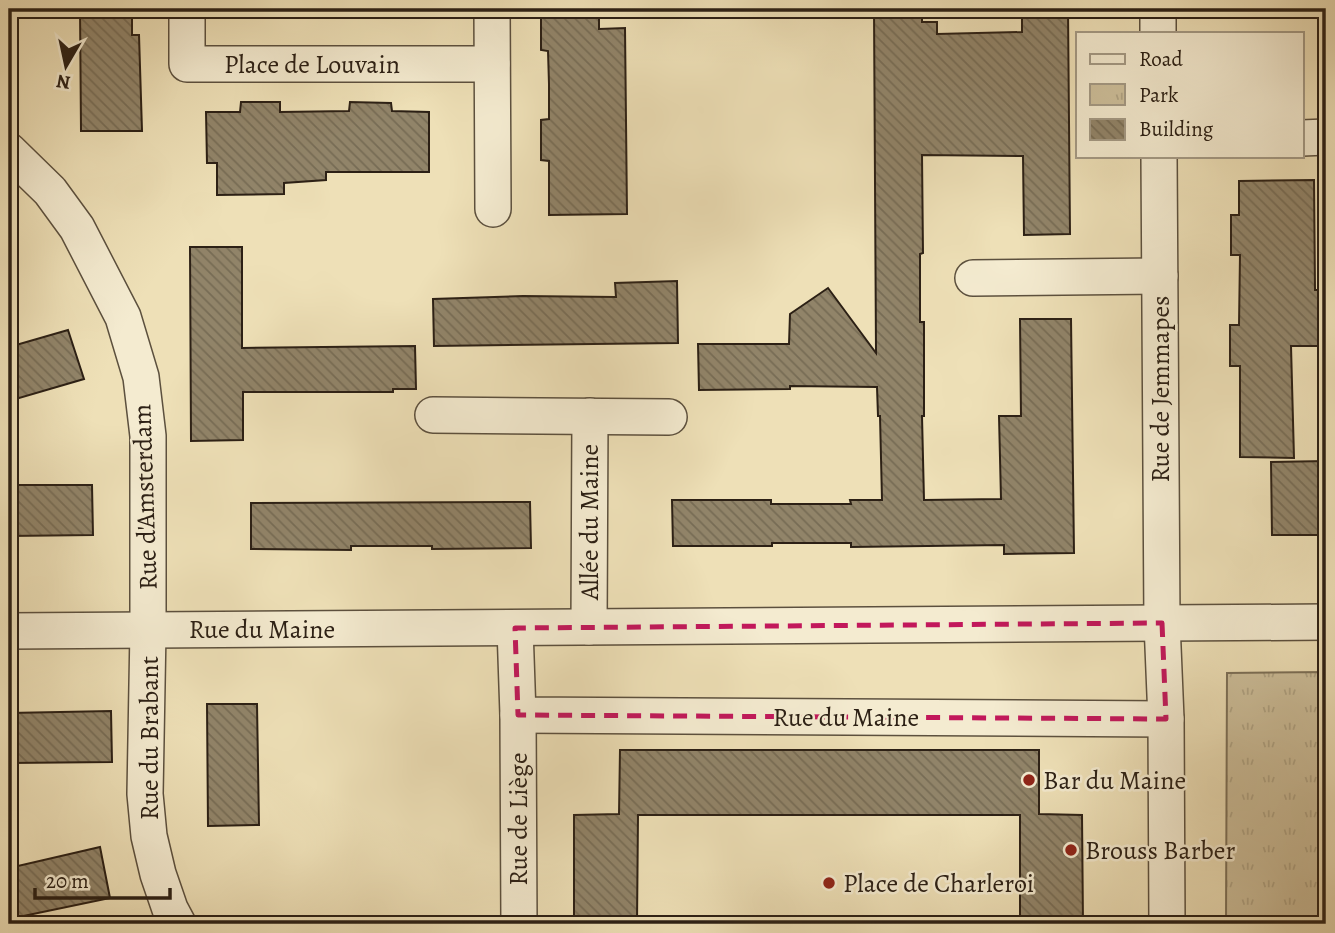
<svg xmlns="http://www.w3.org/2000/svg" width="1335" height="933" font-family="Alegreya,serif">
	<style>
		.park { fill: url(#park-tufts); stroke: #7c7058; stroke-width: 2 }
		.building { fill: url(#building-back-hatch); stroke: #2c2015; stroke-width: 2 }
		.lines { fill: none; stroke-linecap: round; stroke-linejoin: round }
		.street-casing { stroke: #5c503e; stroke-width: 38 }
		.street { stroke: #f4ebd0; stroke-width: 35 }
		.marked { fill: none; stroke: #c2185b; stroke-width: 5; stroke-dasharray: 14 9; stroke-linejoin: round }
		.poi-dot { fill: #8f2418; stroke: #f4ebd0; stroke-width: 2.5 }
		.labels { text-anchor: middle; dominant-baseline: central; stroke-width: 5; stroke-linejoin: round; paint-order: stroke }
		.street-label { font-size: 26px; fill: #2c2015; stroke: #f4ebd0 }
		.poi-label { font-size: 26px; fill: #2c2015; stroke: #f4ebd0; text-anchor: start }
	</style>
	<defs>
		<pattern id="park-tufts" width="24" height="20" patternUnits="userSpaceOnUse" patternTransform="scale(1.75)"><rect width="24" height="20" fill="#cdbf9b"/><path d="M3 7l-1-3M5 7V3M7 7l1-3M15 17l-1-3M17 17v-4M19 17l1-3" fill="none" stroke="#b0a485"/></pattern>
		<pattern id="building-back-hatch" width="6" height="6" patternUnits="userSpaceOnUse" patternTransform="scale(1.75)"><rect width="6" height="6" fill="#918469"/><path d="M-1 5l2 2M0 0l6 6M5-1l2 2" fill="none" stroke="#776c55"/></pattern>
	</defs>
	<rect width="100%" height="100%" fill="#eee0b7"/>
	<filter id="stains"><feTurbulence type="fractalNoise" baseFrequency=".00286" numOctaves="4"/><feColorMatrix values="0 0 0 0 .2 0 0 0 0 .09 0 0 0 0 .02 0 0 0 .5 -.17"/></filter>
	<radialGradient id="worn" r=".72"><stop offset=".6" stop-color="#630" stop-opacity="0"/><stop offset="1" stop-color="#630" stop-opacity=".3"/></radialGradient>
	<!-- park -->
	<polygon class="park" points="1326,672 1326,924 1226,924 1227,673"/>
	<!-- building -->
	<g class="building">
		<polygon points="80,9 132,9 132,35 139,35 142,131 81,131"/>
		<polygon points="548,9 599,9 599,29 625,28 627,214 549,215 549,161 541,160 541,120 549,119 549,84 548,51 541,50 541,10"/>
		<polygon points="874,9 922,9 922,22 937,22 937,34 1022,32 1022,9 1068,9 1070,234 1024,235 1023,156 922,155 923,253 920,254 920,322 924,322 924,416 922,416 924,500 1001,499 999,416 1021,416 1020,319 1071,319 1074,553 1004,554 1004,545 851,547 851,543 772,543 772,546 673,546 672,500 771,500 771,504 851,504 850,500 882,500 880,416 878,416 877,387 790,386 790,389 699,390 698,344 789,344 790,314 828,288 876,353"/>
		<polygon points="241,102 280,102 280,112 349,111 350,102 391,103 392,111 429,112 429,172 326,172 326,180 284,183 284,194 217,195 217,163 207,163 206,112 240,112"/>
		<polygon points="1314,180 1315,290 1326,290 1326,346 1291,346 1294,458 1240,457 1240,366 1230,366 1230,325 1239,325 1240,255 1231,255 1231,215 1239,215 1239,181"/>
		<polygon points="190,247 242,247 242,348 415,346 416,389 393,389 393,392 243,392 243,440 191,441"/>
		<polygon points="677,281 678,343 434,346 433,299 523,296 616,297 615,283"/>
		<polygon points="68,330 84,379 9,401 9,347"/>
		<polygon points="1326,461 1326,535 1272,535 1271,462"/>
		<polygon points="9,485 92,485 93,535 9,536"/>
		<polygon points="530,502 531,548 432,549 432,546 351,546 351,550 251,549 251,503"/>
		<polygon points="207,704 257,704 259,825 208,826"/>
		<polygon points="111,711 112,762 9,763 9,713"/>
		<polygon points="620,750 1039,750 1039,814 1082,815 1083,924 1020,924 1020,815 638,815 637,924 574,924 574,815 619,814"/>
		<polygon points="100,847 110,898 9,919 9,868"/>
	</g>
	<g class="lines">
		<defs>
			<g id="street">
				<polyline points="187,9 187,64 492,64"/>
				<polyline points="492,9 493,209"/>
				<polyline points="1158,9 1158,33"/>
				<polyline points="1302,138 1326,137"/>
				<polyline points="9,151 50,191 77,228 123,317 141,377 148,436 148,630 145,794 149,836 158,874 170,909 178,924"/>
				<polyline points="1159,156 1162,623 1166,719 1167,924"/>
				<polyline points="973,278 1160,276"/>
				<polyline points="433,415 669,417"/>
				<polyline points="589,627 590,416"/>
				<polyline points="515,628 518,715 1166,719"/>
				<polyline points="9,631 1326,622"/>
				<polyline points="518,715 519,924"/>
			</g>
		</defs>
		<!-- street casing -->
		<use href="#street" class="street-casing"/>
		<!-- street -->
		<use href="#street" class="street"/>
	</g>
	<!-- marked area -->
	<path class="marked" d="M1162,623L1166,719L518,715L515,628Z"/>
	<!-- markers -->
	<g class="poi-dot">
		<circle cx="1029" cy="780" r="7"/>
		<circle cx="1071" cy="850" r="7"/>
		<circle cx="829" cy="883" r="7"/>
	</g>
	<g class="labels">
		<!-- street labels -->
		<g class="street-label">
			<text x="312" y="64">Place de Louvain</text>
			<text transform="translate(1160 389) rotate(-90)">Rue de Jemmapes</text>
			<text transform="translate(145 497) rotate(-92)">Rue d'Amsterdam</text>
			<text transform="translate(589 522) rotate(-90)">Allée du Maine</text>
			<text x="262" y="629">Rue du Maine</text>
			<text x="846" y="717">Rue du Maine</text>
			<text transform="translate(149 738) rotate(-90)">Rue du Brabant</text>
			<text transform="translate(518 819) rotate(-90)">Rue de Liège</text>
		</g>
		<!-- poi labels -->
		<g class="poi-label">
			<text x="1043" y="780">Bar du Maine</text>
			<text x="1085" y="850">Brouss Barber</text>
			<text x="843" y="883">Place de Charleroi</text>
		</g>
	</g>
	<!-- margin -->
	<rect width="1335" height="933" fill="none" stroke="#eee0b7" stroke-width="35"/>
	<rect x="10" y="10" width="1314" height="912" fill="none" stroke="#2c2015" stroke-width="3.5"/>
	<rect x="18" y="18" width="1300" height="898" fill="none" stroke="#2c2015" stroke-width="2"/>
	<!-- legend -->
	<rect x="1076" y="32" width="228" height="126" fill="#f4ebd0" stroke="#a49a85" stroke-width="2"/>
	<rect x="1090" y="54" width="35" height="10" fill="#f4ebd0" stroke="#a49a85" stroke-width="2"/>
	<text x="1139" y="66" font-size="21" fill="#2c2015">Road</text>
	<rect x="1090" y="84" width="35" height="21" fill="url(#park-tufts)" stroke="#a49a85" stroke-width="2"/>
	<text x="1139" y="102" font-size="21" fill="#2c2015">Park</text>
	<rect x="1090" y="119" width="35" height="21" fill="url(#building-back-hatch)" stroke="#a49a85" stroke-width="2"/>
	<text x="1139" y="136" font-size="21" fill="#2c2015">Building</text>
	<!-- north arrow -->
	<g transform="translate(66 66) rotate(189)" stroke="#f4ebd0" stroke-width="5" paint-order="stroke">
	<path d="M0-5L12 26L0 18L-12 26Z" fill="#2c2015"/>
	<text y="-10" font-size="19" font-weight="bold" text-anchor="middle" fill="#2c2015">N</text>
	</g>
	<!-- scale -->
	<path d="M35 888v10h135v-10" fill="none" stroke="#2c2015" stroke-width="3.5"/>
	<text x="46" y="888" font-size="21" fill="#2c2015" stroke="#f4ebd0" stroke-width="5" paint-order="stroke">20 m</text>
	<rect width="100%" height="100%" filter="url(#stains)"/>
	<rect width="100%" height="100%" fill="url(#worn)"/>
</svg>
